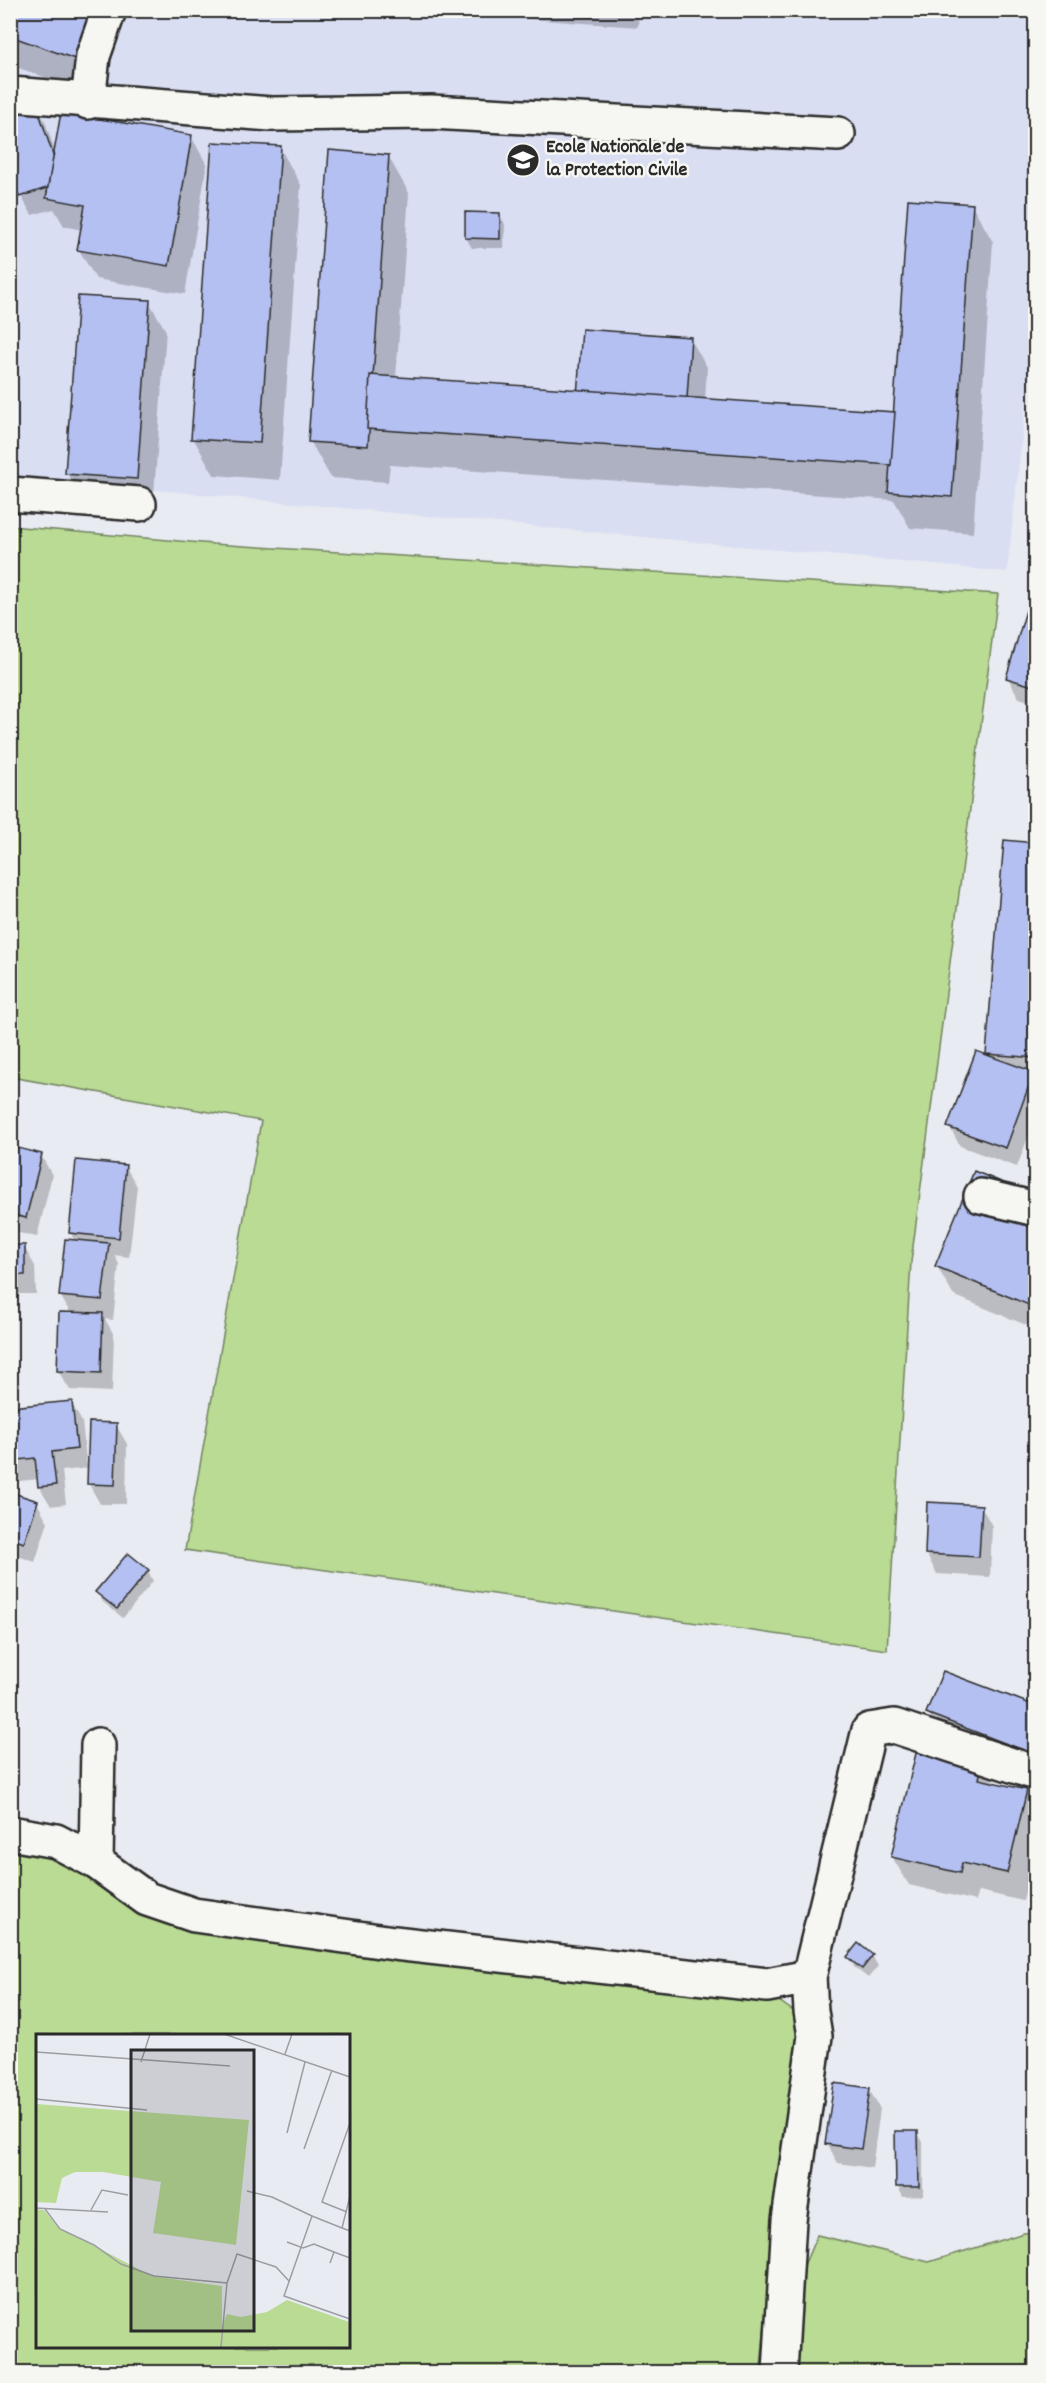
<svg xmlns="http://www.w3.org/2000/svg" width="1046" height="2383" font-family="Dekko,sans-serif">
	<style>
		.built { fill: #d9def2 }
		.green { fill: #b9db94; stroke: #728360; stroke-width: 1.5; fill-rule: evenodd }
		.shadow { fill: #0003 }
		.building { fill: #b4c0f1; stroke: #2b2b2b; stroke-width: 1.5 }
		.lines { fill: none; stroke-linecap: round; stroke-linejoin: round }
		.street-casing { stroke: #2b2b2b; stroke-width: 38 }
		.street { stroke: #f6f6f2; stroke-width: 33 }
		.labels { text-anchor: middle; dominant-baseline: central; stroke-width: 5; stroke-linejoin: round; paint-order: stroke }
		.poi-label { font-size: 20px; font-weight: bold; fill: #2b2b2b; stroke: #f6f6f2; text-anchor: start }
		.inset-road { fill: none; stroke: #9d9ea2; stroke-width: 1.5 }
		.view { fill: #2b2b2b; fill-opacity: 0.15; stroke: #2b2b2b; stroke-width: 3 }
		.inset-edge { fill: none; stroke: #2b2b2b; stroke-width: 3 }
	</style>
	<rect width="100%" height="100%" fill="#e9ebf2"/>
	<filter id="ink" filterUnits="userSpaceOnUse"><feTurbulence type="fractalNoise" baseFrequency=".0167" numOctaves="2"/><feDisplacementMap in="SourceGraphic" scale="12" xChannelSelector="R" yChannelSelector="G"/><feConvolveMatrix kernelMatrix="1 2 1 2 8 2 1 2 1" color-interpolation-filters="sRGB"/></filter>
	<g filter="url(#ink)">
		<!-- built -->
		<polygon class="built" points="10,11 1035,11 1036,310 1007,572 11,476"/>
		<!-- green -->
		<g class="green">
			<polygon points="10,526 213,544 998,594 911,1262 887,1650 185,1550 261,1121 11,1077"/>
			<path d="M10,1832L110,1887L775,1998L793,2011L807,2031L773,2237L761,2366L817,2235L929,2262L1024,2233L1035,2232V2372H11ZM38,2035H348V2346H38Z"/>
		</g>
		<!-- shadow -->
		<g class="shadow">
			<polygon points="10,10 129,10 99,96 10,65"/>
			<polygon points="403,10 639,10 638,27"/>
			<polygon points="34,102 45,121 55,152 191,136 207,165 185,294 96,279 79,250 82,230 64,226 54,209 32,215 21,196"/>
			<polygon points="280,148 301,185 280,480 214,475 193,438"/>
			<polygon points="388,156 409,193 396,378 579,391 690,338 707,367 705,400 895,413 972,205 993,242 973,533 910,528 894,500 390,465 388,482 331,478 310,441"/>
			<polygon points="499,214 505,224 504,248 472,248 466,238"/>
			<polygon points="149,302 166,331 153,507 84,502 67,473"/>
			<polygon points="1036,585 1036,703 1019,698 1008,678"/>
			<polygon points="1036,844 1036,1116 1017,1167 960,1146 949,1126 990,1058 988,1054"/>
			<polygon points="10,1148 41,1155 52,1175 37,1237 10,1231"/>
			<polygon points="125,1166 137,1186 129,1257 114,1255 119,1264 113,1320 105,1319 114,1335 112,1392 70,1390 58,1371 71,1314 60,1295 75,1241 70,1232"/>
			<polygon points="1036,1198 1036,1329 953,1295 937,1266"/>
			<polygon points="10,1247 24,1247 35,1266 36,1294 10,1294"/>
			<polygon points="71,1402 82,1422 87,1468 116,1425 127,1444 126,1504 100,1504 89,1484 89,1468 62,1471 66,1504 51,1506 39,1486 39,1479 10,1482 10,1409"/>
			<polygon points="10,1494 37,1503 48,1522 35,1562 10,1553"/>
			<polygon points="929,1504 981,1506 992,1526 990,1577 937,1574 926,1554"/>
			<polygon points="148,1571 153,1581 123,1618 103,1602 97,1592"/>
			<polygon points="1036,1708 1036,1777 945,1742 928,1713"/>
			<polygon points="982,1761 995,1784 1026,1792 1036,1808 1036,1850 1023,1901 979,1891 976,1901 909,1885 892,1857"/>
			<polygon points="858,1945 872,1956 878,1966 868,1978 854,1967 849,1957"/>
			<polygon points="869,2089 880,2109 872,2168 838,2163 827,2144"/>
			<polygon points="917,2132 923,2142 923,2196 903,2197 898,2187 896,2133"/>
		</g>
		<!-- building -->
		<g class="building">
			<polygon points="10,10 96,10 78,60 10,36"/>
			<polygon points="35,100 62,183 19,197 10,169 10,108"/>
			<polygon points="61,112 192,135 169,266 77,250 85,205 46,198"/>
			<polygon points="212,142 281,146 260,443 191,439"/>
			<polygon points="329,150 389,155 368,446 308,442"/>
			<polygon points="908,199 973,204 952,497 888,492"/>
			<polygon points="465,212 500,213 500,239 465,238"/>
			<polygon points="78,296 150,300 137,479 65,474"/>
			<polygon points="582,329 691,337 684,444 574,436"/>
			<polygon points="370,375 895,412 891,465 367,429"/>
			<polygon points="1035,580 1036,580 1036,687 1006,678"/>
			<polygon points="1004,840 1036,843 1036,1058 986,1054"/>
			<polygon points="976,1051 1034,1072 1006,1148 947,1127"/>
			<polygon points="10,1146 42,1154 26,1218 10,1214"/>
			<polygon points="76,1160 126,1165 119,1238 69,1233"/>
			<polygon points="974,1171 1036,1196 1036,1247 1031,1259 1036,1261 1036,1308 935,1266"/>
			<polygon points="65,1239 109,1243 102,1300 59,1296"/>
			<rect x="10" y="1245" width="15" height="30"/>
			<polygon points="59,1312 103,1313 101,1373 57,1371"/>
			<polygon points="72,1401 77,1449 52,1452 56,1485 38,1487 35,1458 10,1461 10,1407"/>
			<polygon points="89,1422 117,1423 115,1485 87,1484"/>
			<polygon points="10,1492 38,1501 24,1543 10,1538"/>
			<polygon points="927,1502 982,1505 979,1557 925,1554"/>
			<polygon points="128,1553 149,1570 117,1609 95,1592"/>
			<polygon points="943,1671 1036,1706 1036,1755 926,1713"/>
			<polygon points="918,1745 983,1760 979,1779 1027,1790 1007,1873 962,1863 960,1873 891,1857"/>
			<polygon points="858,1943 873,1955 862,1969 847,1957"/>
			<polygon points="834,2083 870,2088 861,2149 825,2144"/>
			<polygon points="895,2131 918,2131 919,2187 896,2187"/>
		</g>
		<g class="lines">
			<defs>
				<g id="street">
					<polyline points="10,94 271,114 431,112 838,134"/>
					<polyline points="88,102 93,56 109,10"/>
					<polyline points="10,494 139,504"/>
					<polyline points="981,1196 1036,1209"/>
					<polyline points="10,1833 56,1841 96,1862 147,1899 194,1915 394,1943 767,1985 809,1977 811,2011 815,2036 789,2220 780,2372"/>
					<polyline points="96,1862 98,1745"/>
					<polyline points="809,1977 869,1730 894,1726 1036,1773"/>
				</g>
			</defs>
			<!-- street casing -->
			<use href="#street" class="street-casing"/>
			<!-- street -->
			<use href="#street" class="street"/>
		</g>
	</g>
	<!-- icons -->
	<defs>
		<symbol id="university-disc" viewBox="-11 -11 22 22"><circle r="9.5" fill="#2b2b2b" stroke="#f6f6f2"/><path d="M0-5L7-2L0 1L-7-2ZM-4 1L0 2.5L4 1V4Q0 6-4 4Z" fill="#fff"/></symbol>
	</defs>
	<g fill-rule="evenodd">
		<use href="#university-disc" x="504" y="141" width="38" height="38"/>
	</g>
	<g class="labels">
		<!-- poi labels -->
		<g class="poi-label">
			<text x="546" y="148">Ecole Nationale de<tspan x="546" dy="23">la Protection Civile</tspan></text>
		</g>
	</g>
	<!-- overview -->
	<g transform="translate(36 2034)">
		<rect width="314" height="314" fill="#e9ebf2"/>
		<path d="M0,70L213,86L200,211L117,199L125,148L67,138H39L26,144L20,169L0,168ZM0,175L8,176L22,193L116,242L186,252V293L191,280L205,283L231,278L251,266L313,288V313H0Z" fill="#b9db94"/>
		<path class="inset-road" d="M188,0L314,43M0,18L194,32M249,20L256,0M105,28L114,0M0,65L111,76M251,99L269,28M268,115L296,36M211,157L236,163L276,182L248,262L314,285M314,162L306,194L314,197M0,174L72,178M9,175L24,195L58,211L85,230L118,242L191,249L185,313M55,176L66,156L92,161M311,178L286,168L314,89M276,182L306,194M251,208L267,214L278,210L298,218M294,229L298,218L314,224M191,249L201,220L240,233L253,247"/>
		<path class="view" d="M95,16H218V297H95Z"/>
		<rect width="314" height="314" class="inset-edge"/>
	</g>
	<!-- margin -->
	<rect width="1046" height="2383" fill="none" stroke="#f6f6f2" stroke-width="36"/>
	<rect x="18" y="18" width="1010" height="2347" fill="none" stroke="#2b2b2b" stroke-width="2" filter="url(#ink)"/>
</svg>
